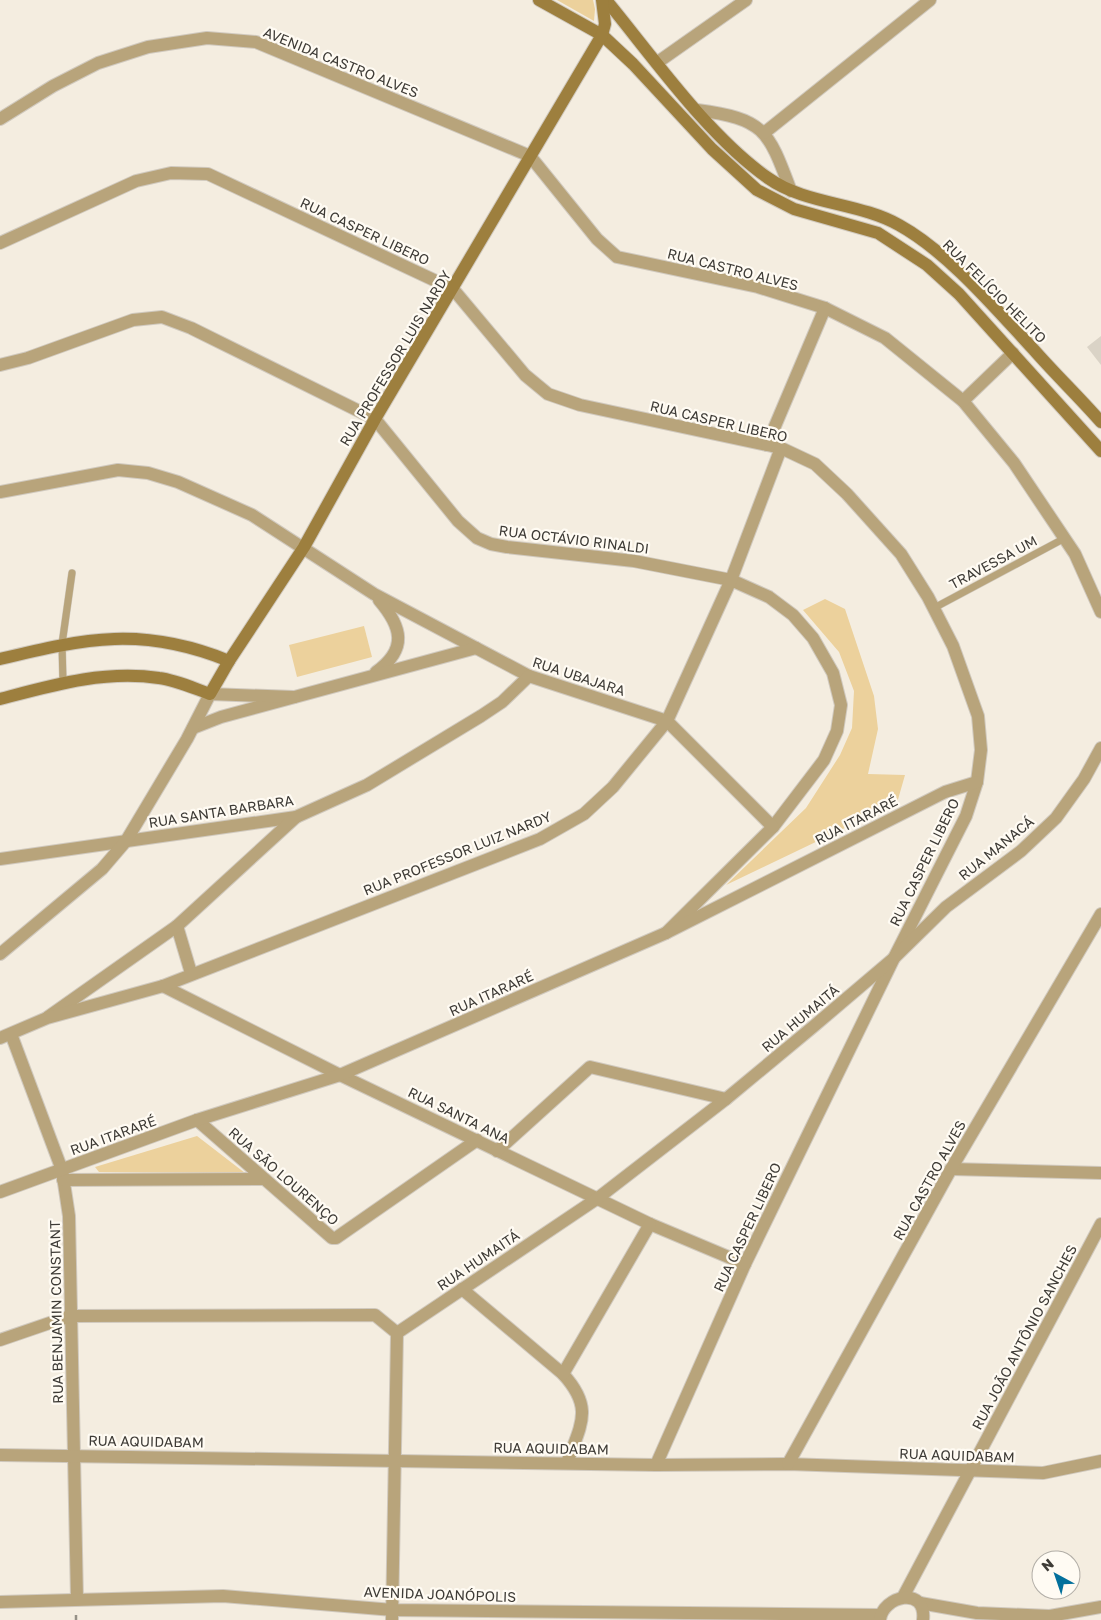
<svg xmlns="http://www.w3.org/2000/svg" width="1101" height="1620" font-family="'Golos Text',sans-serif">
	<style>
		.green { fill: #ecd19c }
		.building { fill: #dad3c6 }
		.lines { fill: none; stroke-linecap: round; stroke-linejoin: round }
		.service-casing { stroke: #d0c9be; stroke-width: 8 }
		.minor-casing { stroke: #d0c9be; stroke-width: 14 }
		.tertiary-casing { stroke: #d0c9be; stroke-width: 14 }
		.secondary-casing { stroke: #d0c9be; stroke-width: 14 }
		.path { stroke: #959087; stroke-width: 2.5; stroke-dasharray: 5 2.5; stroke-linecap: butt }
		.service { stroke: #b8a47b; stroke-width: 7 }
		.minor { stroke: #b8a47b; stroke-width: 12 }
		.tertiary { stroke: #b8a47b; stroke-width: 12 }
		.secondary { stroke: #9d7f3e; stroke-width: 12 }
		.labels { text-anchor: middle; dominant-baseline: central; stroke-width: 4.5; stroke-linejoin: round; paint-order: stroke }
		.street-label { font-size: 14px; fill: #3e3b36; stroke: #fffbf3 }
	</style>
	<rect width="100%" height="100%" fill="#f4ede0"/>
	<!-- green -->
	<g class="green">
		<polygon points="557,0 593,0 595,9 594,21"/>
		<polygon points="825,599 845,609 874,696 878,729 868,774 905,775 897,803 726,885 806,808 840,755 852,728 854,691 839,652 803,610"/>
		<polygon points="364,626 372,657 297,677 289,645"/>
		<polygon points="197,1136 245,1173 99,1172 95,1167"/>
	</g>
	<!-- building -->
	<polygon class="building" points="1101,336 1101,365 1087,347"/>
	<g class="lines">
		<defs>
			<g id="service">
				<polyline points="934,608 1065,538"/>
				<polyline points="63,682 62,644 72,573"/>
			</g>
			<g id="minor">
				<polyline points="658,62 746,0"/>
				<path d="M697,110C765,119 768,130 791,191"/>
				<polyline points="0,119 53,86 98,63 148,47 207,38 256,42 530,156 597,239 617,257 758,287 825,308 885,338 963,401 1014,463 1075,554 1101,612"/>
				<polyline points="764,133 930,0"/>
				<polyline points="0,243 136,181 171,173 208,174 453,289 525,375 548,394 580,405 767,445 781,448 815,464 847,494 901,554 928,597 953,646 978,716 981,750 977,782 966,816 894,958 745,1264 656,1465"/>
				<polyline points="0,365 28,358 133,320 162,317 191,328 375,419 458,521 477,538 491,544 507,547 634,561 731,580 769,597 793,615 813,638 833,673 841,705 837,731 824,760 773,827 666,933"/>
				<polyline points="963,401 1013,353"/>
				<polyline points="767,445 825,308"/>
				<polyline points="0,492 118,470 148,473 178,482 252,515 374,594 529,676 667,721 773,827"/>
				<path d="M376,672C408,649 402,627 379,600"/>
				<polyline points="667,721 731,580 781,448"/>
				<polyline points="193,728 221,717 476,648"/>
				<polyline points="0,859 296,817 367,785 481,716 502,702 529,676"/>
				<polyline points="177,926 191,973"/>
				<polyline points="0,954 102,869 126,841 187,739 210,694 294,697"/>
				<polyline points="163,986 340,1075 650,1224 745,1264"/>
				<polyline points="48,1017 177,926 296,817"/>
				<polyline points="11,1034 62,1170 69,1216 77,1599"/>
				<polyline points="197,1120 332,1238 336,1238 477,1140"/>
				<polyline points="497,1151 590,1067 726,1099"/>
				<polyline points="951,1169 1101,1173"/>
				<polyline points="63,1180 264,1179"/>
				<polyline points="0,1192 197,1120 340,1075 666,933 945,792 977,782"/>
				<path d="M462,1289L563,1374C594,1408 581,1424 567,1463"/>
				<polyline points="397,1333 598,1198 726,1099 814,1026 894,958 946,907 1021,851 1056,818 1084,779 1101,748"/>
				<polyline points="0,1340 70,1316 375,1315 397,1333"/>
				<polyline points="563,1374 650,1224"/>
				<polyline points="0,1455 656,1465 788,1464 1043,1473 1101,1461"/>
				<polyline points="788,1464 951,1169 1101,914"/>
				<polyline points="903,1597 1101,1224"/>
				<polyline points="0,1602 223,1596 393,1610 880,1615"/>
				<polyline points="392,1620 397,1333"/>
			</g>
			<g id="tertiary">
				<polyline points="0,1038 47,1018 163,986 540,839 584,814 613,787 667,721"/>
				<polyline points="920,1603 977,1613 1050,1616 1101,1607"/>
				<path d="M880,1620C882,1596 927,1585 923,1620"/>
			</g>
			<g id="secondary">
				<polyline points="539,0 602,35 633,64 712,149 757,190 794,209 878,233 927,265 959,294 1101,451"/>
				<path d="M606,0C653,57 708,136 768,178C806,205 858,202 899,225C948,252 996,309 1034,350C1056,375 1079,397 1101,422"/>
				<path d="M0,659C86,638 143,626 229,661"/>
				<path d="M0,699C53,685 104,670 159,678C176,680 193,688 210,694L229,661L304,547L375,419L602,35L605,24L602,0"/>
			</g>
		</defs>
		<!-- service casing -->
		<use href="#service" class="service-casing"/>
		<!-- minor casing -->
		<use href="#minor" class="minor-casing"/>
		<!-- tertiary casing -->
		<use href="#tertiary" class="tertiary-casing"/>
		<!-- secondary casing -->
		<use href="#secondary" class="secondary-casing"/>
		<!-- path -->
		<polyline class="path" points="76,1620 76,1613"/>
		<!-- service -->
		<use href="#service" class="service"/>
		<!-- minor -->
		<use href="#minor" class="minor"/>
		<!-- tertiary -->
		<use href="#tertiary" class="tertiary"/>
		<!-- secondary -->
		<use href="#secondary" class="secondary"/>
	</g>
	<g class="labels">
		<!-- street labels -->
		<g class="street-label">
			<text transform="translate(341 62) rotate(22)">AVENIDA CASTRO ALVES</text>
			<text transform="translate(365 231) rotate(25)">RUA CASPER LIBERO</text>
			<text transform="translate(733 269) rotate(14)">RUA CASTRO ALVES</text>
			<text transform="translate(995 291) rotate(45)">RUA FELÍCIO HELITO</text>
			<text transform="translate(395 358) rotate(-59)">RUA PROFESSOR LUIS NARDY</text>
			<text transform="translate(719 421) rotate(13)">RUA CASPER LIBERO</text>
			<text transform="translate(574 539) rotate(7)">RUA OCTÁVIO RINALDI</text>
			<text transform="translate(993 562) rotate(-28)">TRAVESSA UM</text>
			<text transform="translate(579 676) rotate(18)">RUA UBAJARA</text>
			<text transform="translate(221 811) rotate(-9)">RUA SANTA BARBARA</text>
			<text transform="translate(856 820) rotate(-27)">RUA ITARARÉ</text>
			<text transform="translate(996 848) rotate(-39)">RUA MANACÁ</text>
			<text transform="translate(457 853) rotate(-22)">RUA PROFESSOR LUIZ NARDY</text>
			<text transform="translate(924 862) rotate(-64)">RUA CASPER LIBERO</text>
			<text transform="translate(491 993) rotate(-24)">RUA ITARARÉ</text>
			<text transform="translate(800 1018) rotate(-40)">RUA HUMAITÁ</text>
			<text transform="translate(459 1115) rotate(26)">RUA SANTA ANA</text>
			<text transform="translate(113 1135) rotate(-20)">RUA ITARARÉ</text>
			<text transform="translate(284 1176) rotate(41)">RUA SÃO LOURENÇO</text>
			<text transform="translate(929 1180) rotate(-61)">RUA CASTRO ALVES</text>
			<text transform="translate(747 1227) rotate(-65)">RUA CASPER LIBERO</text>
			<text transform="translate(478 1260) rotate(-34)">RUA HUMAITÁ</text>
			<text transform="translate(56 1312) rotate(-91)">RUA BENJAMIN CONSTANT</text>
			<text transform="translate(1024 1337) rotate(-62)">RUA JOÃO ANTÔNIO SANCHES</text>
			<text transform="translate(146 1441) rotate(1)">RUA AQUIDABAM</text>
			<text transform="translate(551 1448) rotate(1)">RUA AQUIDABAM</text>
			<text transform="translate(957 1455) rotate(2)">RUA AQUIDABAM</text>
			<text transform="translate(440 1594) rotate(2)">AVENIDA JOANÓPOLIS</text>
		</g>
	</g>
	<!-- north arrow -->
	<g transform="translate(1056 1575) rotate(320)"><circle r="24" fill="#fffbf3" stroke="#b2aea7"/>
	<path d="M0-4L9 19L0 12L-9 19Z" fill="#03709c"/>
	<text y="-8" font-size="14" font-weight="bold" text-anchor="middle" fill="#3e3b36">N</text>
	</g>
</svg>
